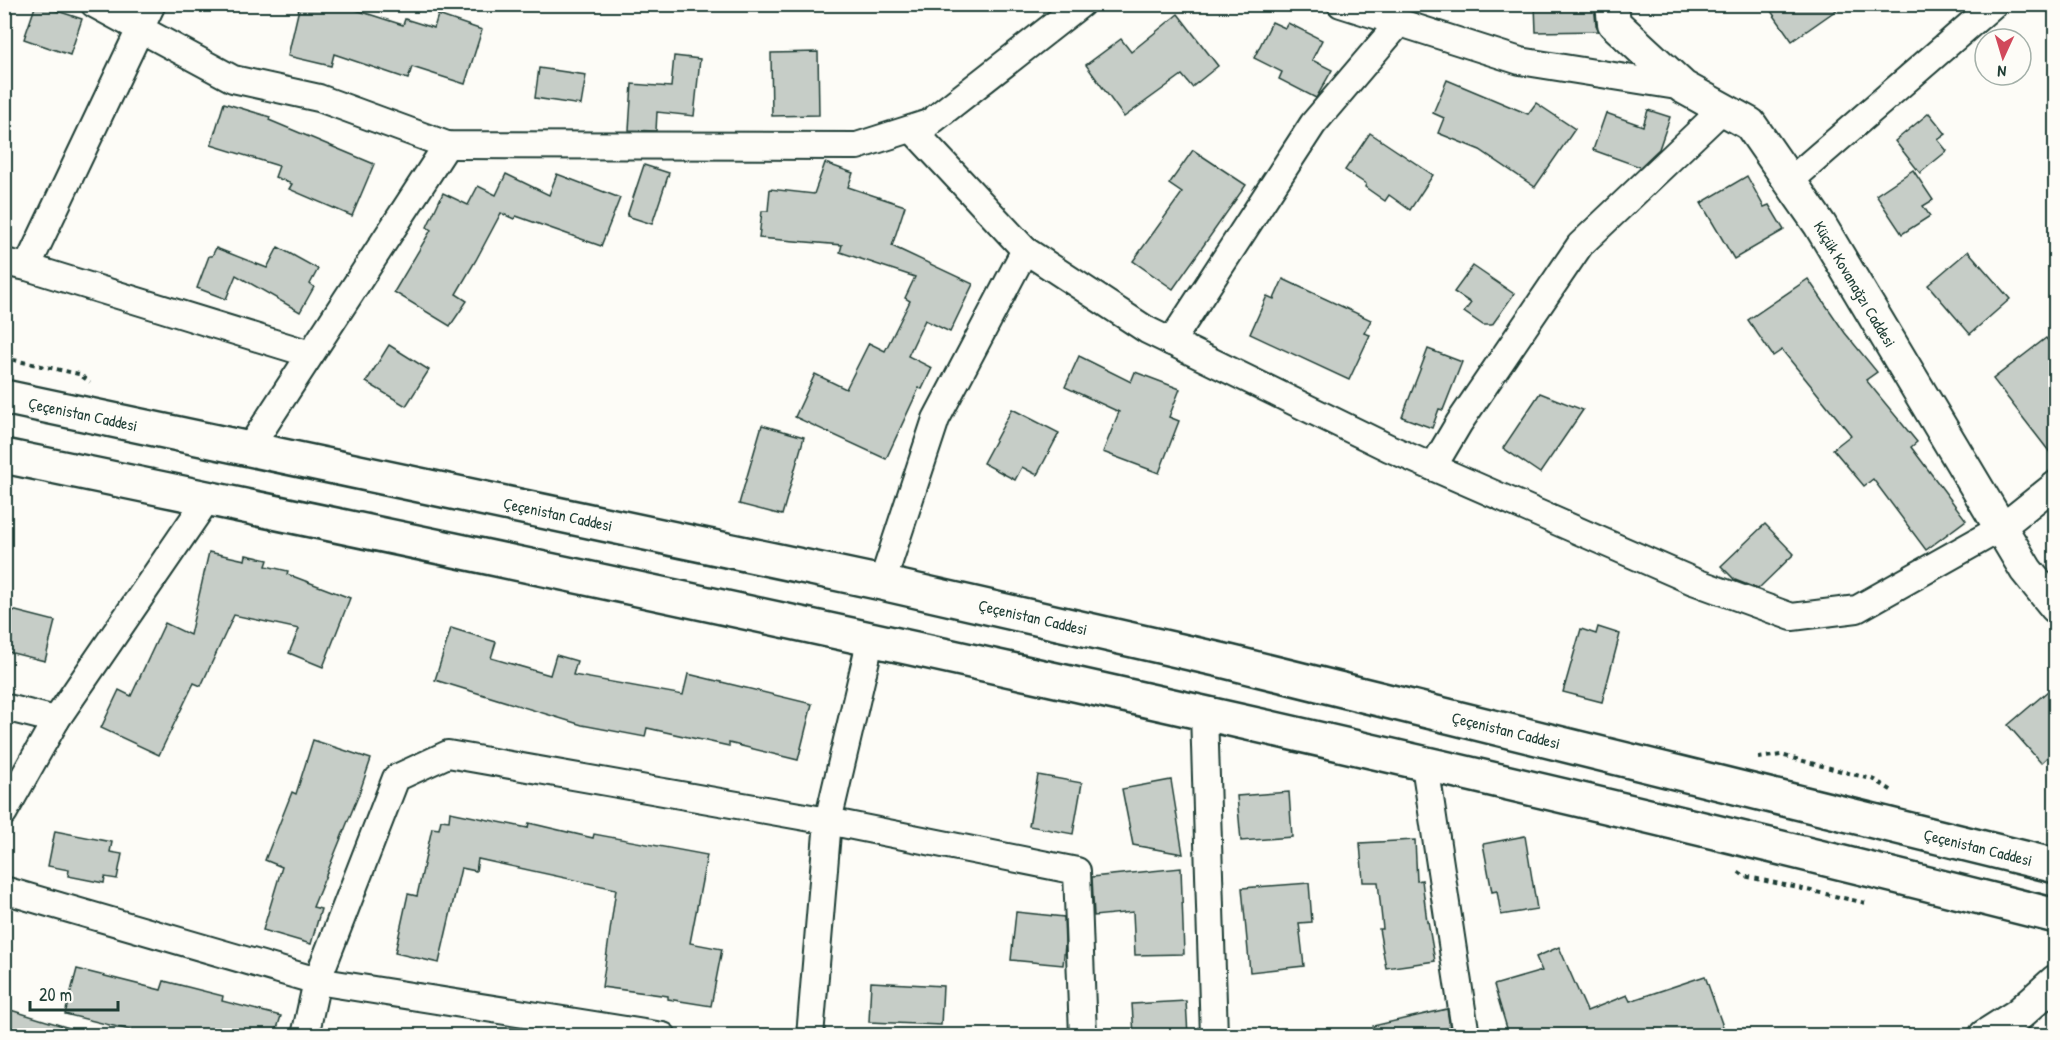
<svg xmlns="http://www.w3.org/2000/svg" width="2060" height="1040" font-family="'Patrick Hand',sans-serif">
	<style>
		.building { fill: #c6cdc7; stroke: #1f3d34; stroke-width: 1.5 }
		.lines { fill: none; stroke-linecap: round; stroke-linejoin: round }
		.minor-casing { stroke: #1f3d34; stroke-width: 30 }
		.tertiary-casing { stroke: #1f3d34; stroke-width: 36 }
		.primary-casing { stroke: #1f3d34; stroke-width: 38 }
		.path { stroke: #1f3d34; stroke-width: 4; stroke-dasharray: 4.5 4.5; stroke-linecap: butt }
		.minor { stroke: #fdfcf7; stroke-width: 26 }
		.tertiary { stroke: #fdfcf7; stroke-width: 32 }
		.primary { stroke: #fdfcf7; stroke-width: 33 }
		.labels { text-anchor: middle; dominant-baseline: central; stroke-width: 6; stroke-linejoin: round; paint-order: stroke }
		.street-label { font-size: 16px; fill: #1f3d34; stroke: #fdfcf7 }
	</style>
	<rect width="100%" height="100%" fill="#fdfcf7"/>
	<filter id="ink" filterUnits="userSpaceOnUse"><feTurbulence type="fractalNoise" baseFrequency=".0167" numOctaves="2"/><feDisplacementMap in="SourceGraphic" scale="12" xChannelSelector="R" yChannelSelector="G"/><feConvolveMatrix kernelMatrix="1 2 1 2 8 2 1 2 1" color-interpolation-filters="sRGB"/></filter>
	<g filter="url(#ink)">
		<!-- building -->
		<g class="building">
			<polygon points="36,4 82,19 70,55 24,39"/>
			<polygon points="300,4 358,4 356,10 403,25 405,19 434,28 438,15 482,30 465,84 412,67 408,79 334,54 331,66 288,56"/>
			<polygon points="1535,4 1594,4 1596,25 1599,31 1536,32"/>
			<polygon points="1766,4 1845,4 1792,41"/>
			<polygon points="1178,14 1218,66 1192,87 1182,75 1124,117 1086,65 1121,39 1131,52"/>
			<polygon points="1272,22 1285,28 1288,23 1322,40 1312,60 1332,70 1316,98 1279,79 1282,72 1254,58"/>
			<polygon points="818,52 819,115 772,116 771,53"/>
			<polygon points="674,56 700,59 694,116 657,112 656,131 629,130 632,84 671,87"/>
			<polygon points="539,68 586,75 581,105 535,98"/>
			<polygon points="1447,80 1528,114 1536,103 1575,129 1535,187 1480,150 1438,133 1444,118 1433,113"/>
			<polygon points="224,103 270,117 269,120 374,164 352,216 289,189 292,184 275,177 279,166 211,145"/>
			<polygon points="1648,110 1670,117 1659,149 1640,167 1593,150 1606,113 1643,126"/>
			<polygon points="1929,113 1946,134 1938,140 1947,151 1920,173 1895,141"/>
			<polygon points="1370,133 1433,175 1410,210 1389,195 1385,201 1365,187 1366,184 1345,170"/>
			<polygon points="1193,150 1246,185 1173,289 1133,261 1182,193 1169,184"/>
			<polygon points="825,163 853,173 848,187 905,206 892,246 973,284 950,332 925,320 908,356 932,368 922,389 919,388 886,459 795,417 815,374 846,389 869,343 885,351 910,301 905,298 915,277 840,252 842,245 759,238 762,211 768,211 770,189 814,194"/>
			<polygon points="644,165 669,173 652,224 627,216"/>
			<polygon points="1913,170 1933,200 1923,206 1930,216 1902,234 1876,195"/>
			<polygon points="506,174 549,195 557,174 620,198 601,246 516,216 514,219 501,213 476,260 456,294 467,301 450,326 394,292 431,230 427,227 443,193 468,205 478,186 496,195"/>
			<polygon points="1747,176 1764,207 1769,205 1784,230 1734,259 1701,203"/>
			<polygon points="278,247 318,269 310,284 314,287 300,312 236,275 226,299 197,288 209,256 212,256 216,248 267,268"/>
			<polygon points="1968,251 2010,299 1970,334 1928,285"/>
			<polygon points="1473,266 1514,294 1492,325 1483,325 1464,312 1471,303 1454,292"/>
			<polygon points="1283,279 1371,320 1364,333 1370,335 1349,380 1250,334 1267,296 1274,299"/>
			<polygon points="1808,279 1845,333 1877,372 1866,380 1917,442 1911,447 1966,520 1926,550 1873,479 1864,486 1833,449 1851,435 1782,350 1773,356 1748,320"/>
			<polygon points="2046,338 2055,349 2055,459 1993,379"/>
			<polygon points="389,345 429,370 406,406 366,382"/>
			<polygon points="1428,349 1462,362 1443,410 1439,409 1432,428 1402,417"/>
			<polygon points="1079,356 1131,382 1135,372 1180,389 1169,417 1179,421 1159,473 1103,452 1119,412 1065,387"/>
			<polygon points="1540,393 1583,410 1540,473 1503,448"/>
			<polygon points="1012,409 1059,433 1037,475 1022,467 1015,480 983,463"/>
			<polygon points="762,425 804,437 782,515 739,504"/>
			<polygon points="1765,524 1794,554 1758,589 1735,580 1721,566"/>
			<polygon points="209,552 245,560 246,555 268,560 266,566 288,571 287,574 350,598 323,667 289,653 299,629 234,615 201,686 194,683 159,755 101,728 119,690 131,696 165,623 190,635"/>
			<polygon points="4,608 55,621 45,661 4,651"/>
			<polygon points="1598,627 1620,634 1602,702 1563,692 1581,629 1596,634"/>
			<polygon points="451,628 496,642 491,658 550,675 556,655 577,661 573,675 683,695 688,674 812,704 798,760 729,743 729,746 647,728 645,737 582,725 435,680"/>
			<polygon points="2055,685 2055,750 2041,763 2008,725"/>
			<polygon points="313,740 371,759 359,794 313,907 321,909 311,944 263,930 282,867 265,860 292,792 296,794"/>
			<polygon points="1038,775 1082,783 1073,834 1029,826"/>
			<polygon points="1171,780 1183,854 1133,845 1122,789"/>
			<polygon points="1289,792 1292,837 1241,841 1237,796"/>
			<polygon points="450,812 528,828 529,823 593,838 594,834 707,855 690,943 722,949 711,1006 668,999 668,996 602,987 616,889 478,859 476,871 461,868 439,963 395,953 408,894 417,896 432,828 439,829 441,820 449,821"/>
			<polygon points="55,831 112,842 110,852 122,854 117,879 105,877 104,883 68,876 69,870 48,866"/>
			<polygon points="1525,836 1537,909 1501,915 1497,891 1492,892 1483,844"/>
			<polygon points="1415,840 1417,881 1422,880 1427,922 1428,921 1435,961 1386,968 1379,929 1383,929 1378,882 1363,882 1360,843"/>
			<polygon points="1181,868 1184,954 1135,955 1133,912 1094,916 1092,877"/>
			<polygon points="1309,883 1312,922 1299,923 1304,966 1250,972 1242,888"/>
			<polygon points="1016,912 1064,917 1065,945 1063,965 1011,960"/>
			<polygon points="1559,947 1587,1011 1627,995 1630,1001 1705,976 1726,1035 1509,1035 1494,985 1542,971 1536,957"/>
			<polygon points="77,969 161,990 164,981 223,996 222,1001 281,1016 275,1035 150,1035 65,1014"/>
			<polygon points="871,982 943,986 941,1025 869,1022"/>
			<polygon points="1186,1001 1188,1035 1134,1035 1132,1004"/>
			<polygon points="4,1008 76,1030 75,1035 4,1035"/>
			<polygon points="1447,1009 1451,1035 1374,1035 1373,1026"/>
		</g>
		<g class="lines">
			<defs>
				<g id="minor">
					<polyline points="94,4 233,79 319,98 447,145 857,146 929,123 1081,4"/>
					<polyline points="1341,4 1520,61 1683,87"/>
					<polyline points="912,129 1025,250 1147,330 1389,448 1693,581 1792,617 1857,609 2001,528 2056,484"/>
					<polyline points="1790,181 1994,4"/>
					<polyline points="4,262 27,267 310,354"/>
					<polyline points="27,267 152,4"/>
					<polyline points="1171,342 1313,124 1399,23"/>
					<polyline points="249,449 447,145"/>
					<polyline points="1433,467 1459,423 1580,245 1723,109"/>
					<polyline points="882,583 936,419 1025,250"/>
					<polyline points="4,707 56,720"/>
					<polyline points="1204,713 1214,1036"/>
					<polyline points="1425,765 1466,1036"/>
					<polyline points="4,812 56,720 208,498"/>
					<polyline points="4,890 317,981 663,1036"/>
					<polyline points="305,1036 317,981 396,778 448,754 828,821 1077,871 1083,1036"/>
					<polyline points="810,1036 828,821 871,638"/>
				</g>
				<g id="tertiary">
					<polyline points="1612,4 1614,23 1683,87 1750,124 1820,225 2026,570 2056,607"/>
					<polyline points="1985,1036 2018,1015 2056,981"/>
				</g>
				<g id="primary">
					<polyline points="4,397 882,583 1225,661 2056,866"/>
					<path d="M4,456C691,598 1376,744 2056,916"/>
				</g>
			</defs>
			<!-- minor casing -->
			<use href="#minor" class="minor-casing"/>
			<!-- tertiary casing -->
			<use href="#tertiary" class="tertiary-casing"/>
			<!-- primary casing -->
			<use href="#primary" class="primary-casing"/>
			<!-- path -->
			<g class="path">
				<polyline points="4,358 79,374 90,382"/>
				<polyline points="1758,758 1781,755 1875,780 1894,792"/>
				<polyline points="1739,872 1744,876 1866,903"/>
			</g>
			<!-- minor -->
			<use href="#minor" class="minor"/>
			<!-- tertiary -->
			<use href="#tertiary" class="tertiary"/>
			<!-- primary -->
			<use href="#primary" class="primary"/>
		</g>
	</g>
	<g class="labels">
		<!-- street labels -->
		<g class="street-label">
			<text transform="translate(1855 284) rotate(59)">Küçük Kovanağzı Caddesi</text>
			<text transform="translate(83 414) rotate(12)">Çeçenistan Caddesi</text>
			<text transform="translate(558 514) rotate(12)">Çeçenistan Caddesi</text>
			<text transform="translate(1033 617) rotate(13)">Çeçenistan Caddesi</text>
			<text transform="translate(1506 730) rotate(14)">Çeçenistan Caddesi</text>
			<text transform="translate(1978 847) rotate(14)">Çeçenistan Caddesi</text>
		</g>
	</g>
	<!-- margin -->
	<rect width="2060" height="1040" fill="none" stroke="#fdfcf7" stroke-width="24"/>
	<rect x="12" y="12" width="2036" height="1016" fill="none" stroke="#1f3d34" stroke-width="2" filter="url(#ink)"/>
	<!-- north arrow -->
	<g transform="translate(2003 57) rotate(184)"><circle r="28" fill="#fdfcf7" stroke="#a4b0a9" stroke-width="1.5"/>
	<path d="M0-4.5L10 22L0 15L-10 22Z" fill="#d1495b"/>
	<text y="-9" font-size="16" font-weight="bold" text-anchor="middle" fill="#1f3d34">N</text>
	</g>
	<!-- scale -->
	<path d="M30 1001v9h88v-9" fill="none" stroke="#1f3d34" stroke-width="3"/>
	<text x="39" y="1001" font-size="18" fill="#1f3d34" stroke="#fdfcf7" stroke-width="4.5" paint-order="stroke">20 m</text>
</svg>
